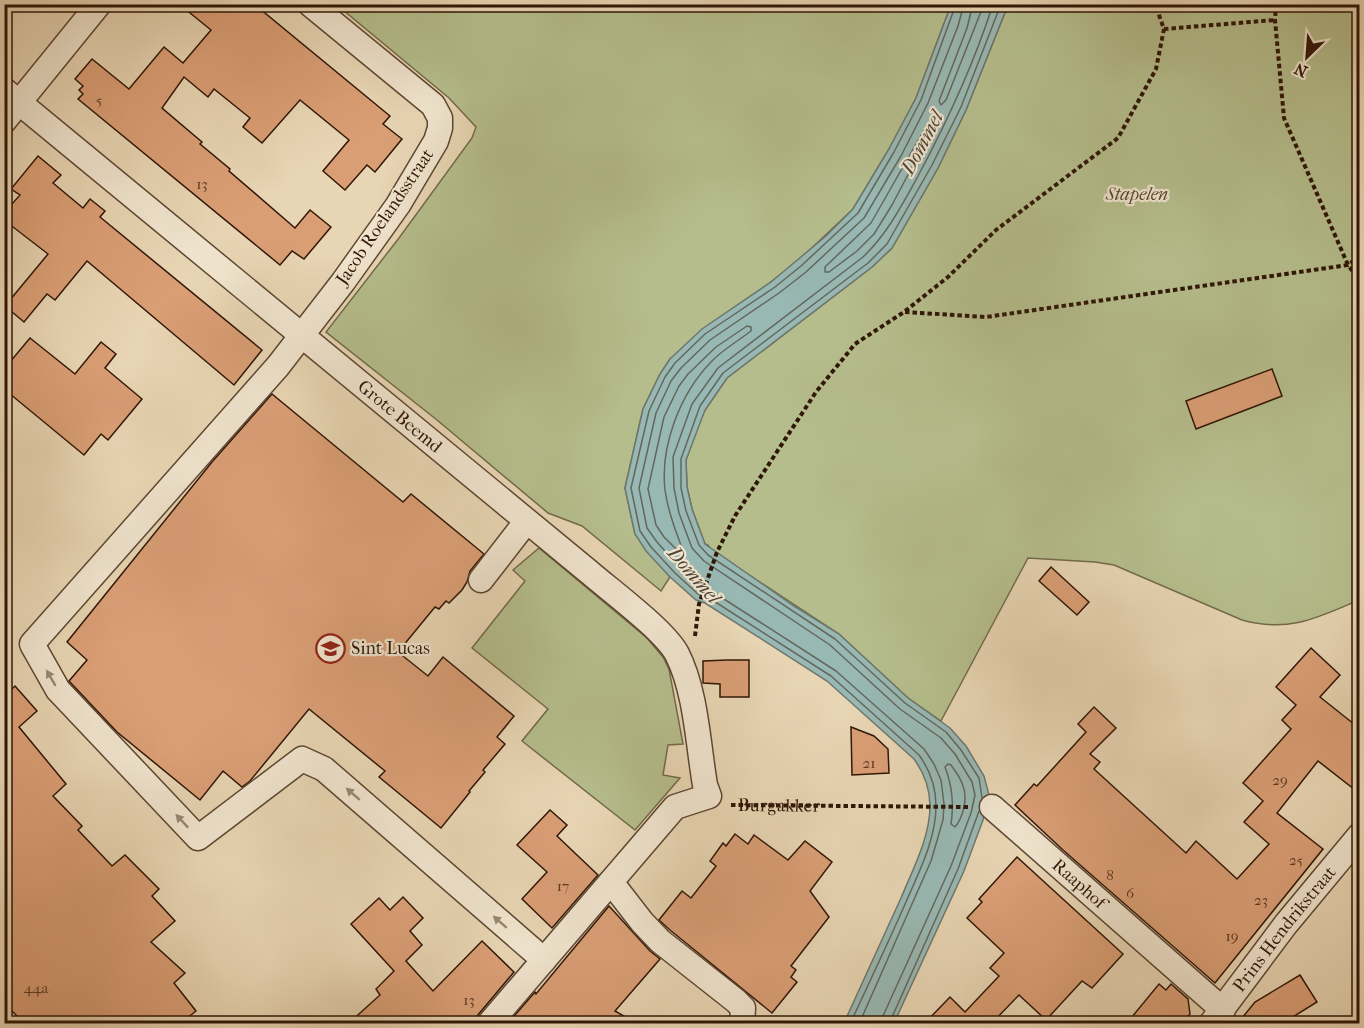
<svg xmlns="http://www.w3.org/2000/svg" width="1364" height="1028" font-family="'IM FELL French Canon',serif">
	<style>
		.green { fill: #b5bd8c; stroke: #726a4a; stroke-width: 1.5 }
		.water { fill: #98b8b3; stroke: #6e776e; stroke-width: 1.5 }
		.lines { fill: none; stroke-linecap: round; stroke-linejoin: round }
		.shore { stroke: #64675d; stroke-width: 1.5 }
		.building { fill: #da9e75; stroke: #2f1607; stroke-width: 1.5 }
		.minor-casing { stroke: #5d4632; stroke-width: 27 }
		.path { stroke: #2f1607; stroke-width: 4; stroke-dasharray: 4.5 3; stroke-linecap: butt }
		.minor { stroke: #f0e4ce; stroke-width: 24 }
		.oneway { fill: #998774 }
		.labels { text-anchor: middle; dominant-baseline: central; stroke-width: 4.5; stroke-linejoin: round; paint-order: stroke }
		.number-label { font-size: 15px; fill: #5a3822 }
		.park-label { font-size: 18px; font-style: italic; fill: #57482f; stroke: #f0e4ce }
		.street-label { font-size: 18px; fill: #2f1607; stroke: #f0e4ce }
		.poi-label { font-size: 18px; fill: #2f1607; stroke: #f0e4ce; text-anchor: start }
		.water-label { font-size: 20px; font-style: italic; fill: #4e473b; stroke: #f0e4ce }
	</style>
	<rect width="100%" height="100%" fill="#e8d5b3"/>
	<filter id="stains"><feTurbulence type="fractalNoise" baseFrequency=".00333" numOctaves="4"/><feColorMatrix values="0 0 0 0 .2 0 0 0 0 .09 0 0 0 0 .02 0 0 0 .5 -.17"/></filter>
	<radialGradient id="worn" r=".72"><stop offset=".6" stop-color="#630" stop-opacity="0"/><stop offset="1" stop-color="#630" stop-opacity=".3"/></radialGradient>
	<!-- green -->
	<g class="green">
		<polygon points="337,5 951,5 916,98 889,149 853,209 797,262 670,359 660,374 643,409 625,488 635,534 670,577 661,591 582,526 548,513 437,420 326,332 399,238 472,138 476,127 449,98"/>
		<path d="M1008,5H1359V600C1317,618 1289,633 1242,620L1114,565L1095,562L1028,558L941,721L908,698L839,634L711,550L708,545L705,544L692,509L687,487L686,460L698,426L705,410L727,378L872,267L892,248L938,168L966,110Z"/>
		<polygon points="539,548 647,638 663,657 669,669 683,744 668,745 663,775 680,778 635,830 522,741 548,709 472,648 525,581 513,570"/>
	</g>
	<!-- water -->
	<path class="water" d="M951,5H1008L966,110L938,168L892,248L872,267L727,378L705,410L686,460L687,487L692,509L705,544L794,606L839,634L908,698L950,728L966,746L984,776L989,795L983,820L964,871L894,1023H844C863,982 882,940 901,898C913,869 930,837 930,806C930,788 925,774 914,759L827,681L705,603L696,600L670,577L646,551L635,534L625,488L643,409L660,374L670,359L702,329L771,282L826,236L853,209L889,149L916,98Z"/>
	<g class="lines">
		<!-- shore -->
		<g class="shore">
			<polyline points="973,4 967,28 939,101 941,105 946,100 984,4"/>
			<polygon points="927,129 930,133 892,205 874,234 857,251 829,272 825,272 825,267 871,223 924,130"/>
			<path d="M747,326L751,327V331C738,341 722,350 711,362C680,394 660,446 665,490C668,511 675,529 682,548V551L679,552L664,537L656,525L648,489L664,417L679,386L688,374L716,347Z"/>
			<path d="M948,764L951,765C955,771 961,778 963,786C968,798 963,818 955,827L951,824C954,804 952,785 945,767Z"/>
			<polyline points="982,798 979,778 961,750 946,732 905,703 835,639 708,555 699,545 686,511 681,488 681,459 700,406 723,373 868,263 887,244 932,165 961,107 1001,4"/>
			<path d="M850,1024C869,983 888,943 906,902C919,872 936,839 936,806C936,786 930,770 919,755L831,676L709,598L698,594L675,573L651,547L640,531L631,488L649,411L665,377L675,363L705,334L775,287L801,266L858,213L894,152L921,100L956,4"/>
			<polyline points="859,1024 931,861 943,820 944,804 941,780 934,764 924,749 836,671 713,592 702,587 680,568 657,542 647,528 639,488 656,413 671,381 681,368 710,340 779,293 806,272 864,218 901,156 928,103 958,26 964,4"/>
			<path d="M882,1024L883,1016L951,866L971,813L975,795L972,782L955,754L941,738L900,709L830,645L704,561L692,548L679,513L674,488L673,457L692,404L718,368L863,257C887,234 901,207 917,178C947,122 974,64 993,4"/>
			<polyline points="889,1024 958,869 979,811"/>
		</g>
	</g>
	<!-- building -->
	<g class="building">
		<polygon points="179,4 254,4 390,116 383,124 402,139 375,172 367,165 345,190 323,171 349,140 300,100 262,143 243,127 250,118 214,89 208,97 184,77 162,108 202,142 200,144 230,169 229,171 295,228 310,210 331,227 304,259 292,251 280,265 78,99 83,94 79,90 83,86 75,79 92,59 129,89 164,47 183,63 211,30"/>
		<polygon points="38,156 61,175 53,183 83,208 90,199 105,211 100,217 262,350 234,385 87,261 55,300 47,294 24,322 5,306 48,254 4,220 4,213 20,195 11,189"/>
		<polygon points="30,338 75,374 101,342 116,354 105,368 142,399 108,440 101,434 84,455 4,389 4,369"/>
		<polygon points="1272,369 1282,396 1196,429 1186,401"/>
		<polygon points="272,394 403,502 411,494 484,554 470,571 467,582 462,590 449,603 446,601 439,609 435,607 398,652 428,676 443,657 514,716 497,737 505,744 483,770 485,772 469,791 470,792 441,828 379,777 385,771 309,709 250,781 242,787 223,771 200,800 117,732 69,681 87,660 67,642 212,462"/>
		<polygon points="1051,567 1089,602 1077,615 1039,581"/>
		<polygon points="1311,648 1340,675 1320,697 1359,728 1359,793 1318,761 1277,813 1323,849 1215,983 1063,850 1015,805 1034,784 1037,786 1086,732 1078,724 1094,707 1116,728 1090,754 1100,762 1094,769 1186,853 1196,841 1237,879 1269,844 1244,822 1263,801 1243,783 1291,729 1282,720 1296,705 1276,687"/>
		<polygon points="727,660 749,660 749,697 720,697 720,684 703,683 703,661"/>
		<polygon points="15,686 37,711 19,727 66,784 53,796 82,826 78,830 112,866 125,855 159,889 152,896 175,921 151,942 185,973 174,983 196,1011 181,1023 24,1023 4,1003 4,696"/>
		<polygon points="851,727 874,736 888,749 889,773 852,775"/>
		<polygon points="550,810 567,825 557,836 598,875 552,928 522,899 547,872 517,845"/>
		<polygon points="735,834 748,844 754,835 788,860 805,841 832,862 810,891 829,917 791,966 796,970 791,977 797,982 772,1013 670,930 659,920 682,891 691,898 716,866 710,861 723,843 726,846"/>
		<polygon points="1017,857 1123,954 1092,988 1082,981 1046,1020 1019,995 992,1023 925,1023 950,997 965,1012 999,976 990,968 1004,953 967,918 982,902 979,899"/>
		<polygon points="403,897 423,918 410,931 422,945 406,961 433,991 482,941 514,972 478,1015 475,1023 349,1023 380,995 376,989 394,971 351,924 379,898 390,910"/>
		<polygon points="609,906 650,951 660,959 615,1011 636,1023 508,1023 535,992 536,994"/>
		<polygon points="1300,975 1317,1002 1283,1023 1238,1023 1255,1002"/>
		<polygon points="1159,984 1166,990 1171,984 1188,999 1190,1014 1182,1023 1127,1023"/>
	</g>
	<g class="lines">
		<defs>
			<g id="minor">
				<polyline points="310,4 433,105 440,118 440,128 436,141 398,205 343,282 278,366 32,644 58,690 198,838 302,759 324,769 544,960"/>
				<path id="s2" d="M4,90L589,572C611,591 664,630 677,654C696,691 698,744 705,785L709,796L675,807L489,1024"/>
				<polyline points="4,121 99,4"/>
				<polyline points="481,580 526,522"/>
				<path id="s3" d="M992,807L1223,1010"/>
				<polyline points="611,882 642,922 660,941 736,1001 743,1008 742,1024"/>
				<path id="s4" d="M1211,1024L1286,924L1360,835"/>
			</g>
		</defs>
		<!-- minor casing -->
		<use href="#minor" class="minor-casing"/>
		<!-- path -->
		<g class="path">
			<polyline points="1276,4 1275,20 1284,118 1348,265 1360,281"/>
			<polyline points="1164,29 1275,20"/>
			<polyline points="905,312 986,317 1348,265 1360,256"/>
			<polyline points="695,636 699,604 717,552 735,516 816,392 855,344 904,312 948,277 996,230 1118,138 1156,69 1164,29 1155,4"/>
			<path id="s1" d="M731,805L970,807"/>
		</g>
		<!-- minor -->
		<use href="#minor" class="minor"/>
	</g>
	<!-- one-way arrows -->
	<defs><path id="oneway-solid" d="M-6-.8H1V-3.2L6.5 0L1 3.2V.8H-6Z" transform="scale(1.5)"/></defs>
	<g class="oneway">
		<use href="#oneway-solid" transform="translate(51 678) rotate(-120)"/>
		<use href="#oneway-solid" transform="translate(353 794) rotate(-139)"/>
		<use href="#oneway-solid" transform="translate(182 821) rotate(-133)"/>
		<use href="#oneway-solid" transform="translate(500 922) rotate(-139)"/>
	</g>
	<!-- icons -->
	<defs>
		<symbol id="university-ring" viewBox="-11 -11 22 22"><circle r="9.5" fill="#f0e4ce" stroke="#8f2418" stroke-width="1.5"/><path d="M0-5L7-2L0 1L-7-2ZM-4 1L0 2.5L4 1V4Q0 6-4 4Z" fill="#8f2418"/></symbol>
	</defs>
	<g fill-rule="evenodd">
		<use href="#university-ring" x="314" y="632" width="33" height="33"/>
	</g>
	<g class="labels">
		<!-- number labels -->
		<g class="number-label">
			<text x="99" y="100">5</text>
			<text x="202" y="184">13</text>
			<text x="869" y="763">21</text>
			<text x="1280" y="780">29</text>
			<text x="1296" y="860">25</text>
			<text x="1110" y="875">8</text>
			<text x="563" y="886">17</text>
			<text x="1130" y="893">6</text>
			<text x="1261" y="900">23</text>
			<text x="1232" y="936">19</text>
			<text x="36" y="988">44a</text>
			<text x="469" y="1000">13</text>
		</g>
		<!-- park labels -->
		<g class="park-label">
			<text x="1137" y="194">Stapelen</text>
		</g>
		<!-- street labels -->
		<g class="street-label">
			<text transform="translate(385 217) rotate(-56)">Jacob Roelandsstraat</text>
			<text stroke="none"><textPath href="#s2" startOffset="513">Grote Beemd</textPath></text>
			<text stroke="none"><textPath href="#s1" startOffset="48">Burgakker</textPath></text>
			<text stroke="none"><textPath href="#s3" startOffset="116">Raaphof</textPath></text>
			<text stroke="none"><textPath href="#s4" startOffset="120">Prins Hendrikstraat</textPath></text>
		</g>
		<!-- poi labels -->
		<g class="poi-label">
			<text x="351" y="648">Sint Lucas</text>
		</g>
		<!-- water labels -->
		<g class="water-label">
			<text transform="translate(922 143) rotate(-62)">Dommel</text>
			<text transform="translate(694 575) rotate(49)">Dommel</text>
		</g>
	</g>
	<!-- margin -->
	<rect width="1364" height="1028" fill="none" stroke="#e8d5b3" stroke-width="24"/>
	<rect x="6" y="6" width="1352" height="1016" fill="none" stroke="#2f1607" stroke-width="3"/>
	<rect x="12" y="12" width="1340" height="1004" fill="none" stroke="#2f1607" stroke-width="1.5"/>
	<!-- north arrow -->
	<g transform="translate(1307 57) rotate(205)" stroke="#f0e4ce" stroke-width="4.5" paint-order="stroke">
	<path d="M0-4.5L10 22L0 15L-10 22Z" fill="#2f1607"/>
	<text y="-9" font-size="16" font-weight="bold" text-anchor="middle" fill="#2f1607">N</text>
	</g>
	<rect width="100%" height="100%" filter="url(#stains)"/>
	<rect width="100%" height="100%" fill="url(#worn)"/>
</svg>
